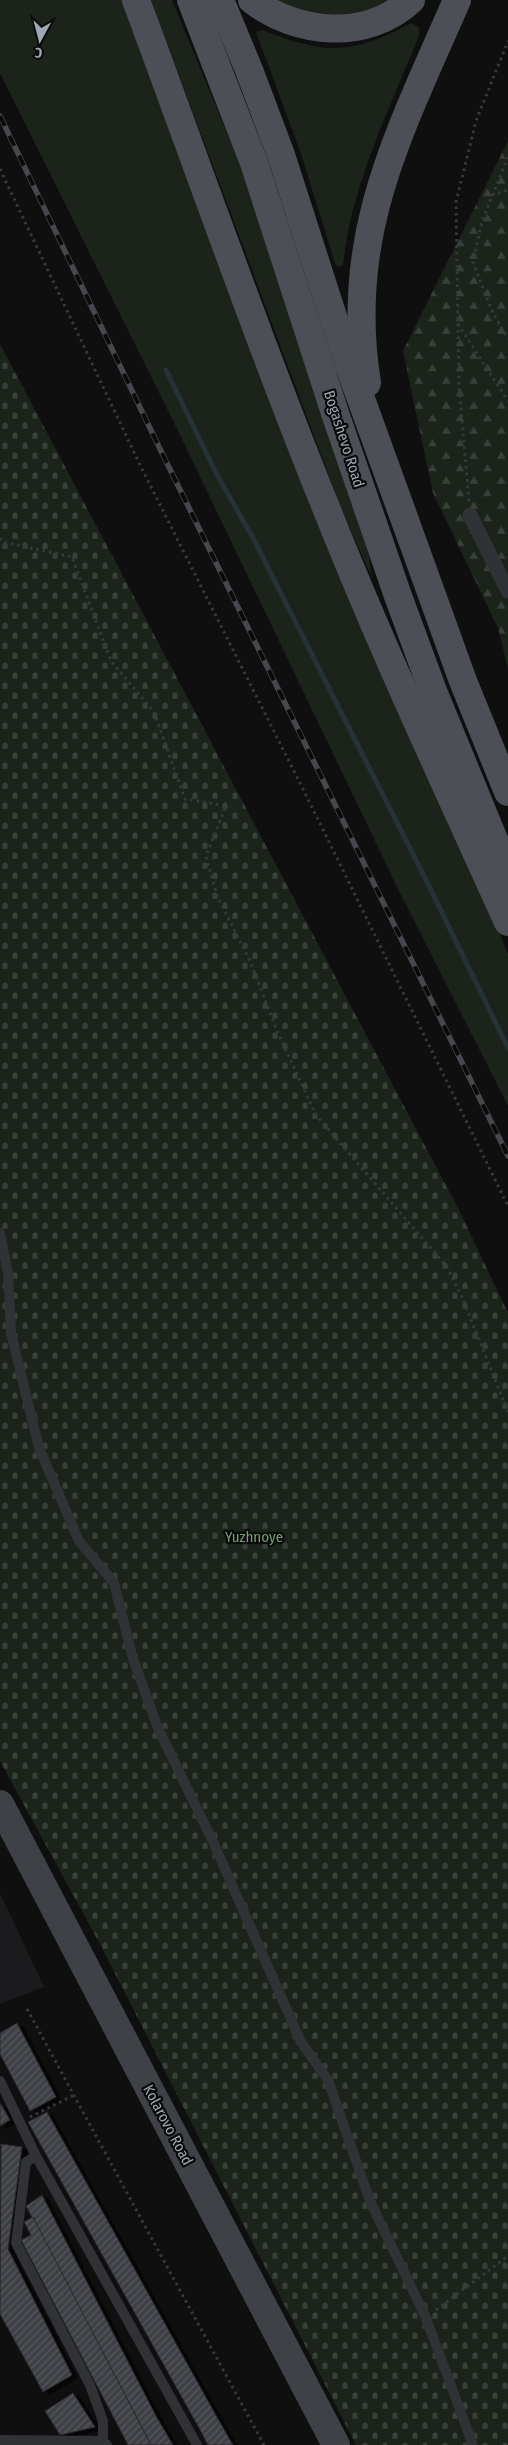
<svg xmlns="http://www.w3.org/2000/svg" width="508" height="2445" font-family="'Fira Sans Condensed',sans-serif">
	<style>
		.built { fill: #1b1b1d }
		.green { fill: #1b231b }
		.forest { fill: url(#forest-firs) }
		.cemetery { fill: url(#cemetery-stones) }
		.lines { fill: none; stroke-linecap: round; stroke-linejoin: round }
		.stream { stroke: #273236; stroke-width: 5 }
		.building { fill: url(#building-hatch); stroke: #29292d; filter: url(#shadow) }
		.path { stroke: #36393d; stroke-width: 3; stroke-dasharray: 2.5 4; stroke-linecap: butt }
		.service { stroke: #303236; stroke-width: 10 }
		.pedestrian { stroke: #303236; stroke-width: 15 }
		.secondary { stroke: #3e4146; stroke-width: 28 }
		.primary { stroke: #4c4f55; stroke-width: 28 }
		.rail-casing { stroke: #45484d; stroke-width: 5.5 }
		.rail { stroke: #0a0a0b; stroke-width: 4; stroke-dasharray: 11; stroke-linecap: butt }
		.labels { text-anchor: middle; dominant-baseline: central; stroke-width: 4.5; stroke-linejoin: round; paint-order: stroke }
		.street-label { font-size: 15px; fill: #9fa8b2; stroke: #0a0a0b }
		.park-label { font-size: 15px; fill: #779f74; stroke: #0a0a0b }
	</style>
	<defs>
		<pattern id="forest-firs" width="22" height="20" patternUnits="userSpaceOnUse" patternTransform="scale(1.25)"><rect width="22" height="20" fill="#1b231b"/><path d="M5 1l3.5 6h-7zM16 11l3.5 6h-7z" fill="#39403a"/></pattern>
		<pattern id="cemetery-stones" width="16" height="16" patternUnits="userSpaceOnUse" patternTransform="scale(1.25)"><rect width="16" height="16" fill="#1b231b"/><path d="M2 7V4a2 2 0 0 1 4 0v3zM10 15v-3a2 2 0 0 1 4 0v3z" fill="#39403a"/></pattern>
		<pattern id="building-hatch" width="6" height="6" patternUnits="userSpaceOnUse" patternTransform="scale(1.25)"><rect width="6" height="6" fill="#3e3f44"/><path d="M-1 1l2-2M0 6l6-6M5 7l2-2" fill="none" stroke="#57585d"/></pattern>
		<filter id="shadow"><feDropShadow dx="5.5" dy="3" stdDeviation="0" flood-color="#0009"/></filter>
	</defs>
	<rect width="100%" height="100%" fill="#0f0f10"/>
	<!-- built -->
	<polygon class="built" points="0,1893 44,1987 0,2004"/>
	<!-- green -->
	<g class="green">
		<polygon points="0,0 124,0 508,954 508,1106 399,891 181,437 0,73"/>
		<polygon points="151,0 172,0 241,167 369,556 372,578 341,508"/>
		<path d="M275,0H389C368,14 335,20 310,15C298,13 286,5 275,0Z"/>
		<path d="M411,23L419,27V36C389,110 351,186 343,266H336L300,151L256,32L263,30C323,55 354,55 411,23Z"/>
	</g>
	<!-- forest -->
	<polygon class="forest" points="508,141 508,668 498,628 433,493 403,351"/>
	<!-- cemetery -->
	<polygon class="cemetery" points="0,344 459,1210 508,1313 508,2445 356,2445 101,1946 0,1761"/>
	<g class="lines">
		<!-- stream -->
		<polyline class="stream" points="166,370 216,473 253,538 426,880 508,1048"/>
	</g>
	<!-- building -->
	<g class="building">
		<polygon points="17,2023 56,2097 30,2111 0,2054 0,2033"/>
		<polygon points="0,2103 10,2120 0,2126"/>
		<polygon points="47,2112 218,2419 233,2445 208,2445 199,2428 28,2122"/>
		<polygon points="1,2144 22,2147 8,2249 72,2375 43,2392 0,2314"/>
		<polygon points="42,2195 156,2416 173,2445 151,2445 26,2206"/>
		<polygon points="33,2217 151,2445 128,2445 21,2240 31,2235 24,2222"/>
		<polygon points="73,2393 95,2427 60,2435 45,2411"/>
	</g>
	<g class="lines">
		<!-- path -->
		<g class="path">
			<polyline points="508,157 482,221 473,262 492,311 508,339"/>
			<polyline points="0,169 140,465 306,795 508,1206"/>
			<polyline points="492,195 508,190"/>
			<polyline points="458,324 508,401"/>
			<polyline points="469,501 459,385 456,202 476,121 508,41"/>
			<polyline points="0,538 3,542 72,557 111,661 154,712 185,799 226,806 206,856 217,896 250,961 277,1031 316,1115 447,1267 462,1297 508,1412"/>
			<polyline points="27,2009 264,2445"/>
			<polyline points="30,2117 74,2095"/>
			<polyline points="436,2310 508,2256"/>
		</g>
		<!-- service -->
		<g class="service">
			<polyline points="0,1233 8,1274 11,1333 39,1448 79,1541 114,1583 133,1659 158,1728 214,1844 301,2042 328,2080 370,2201 426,2318 473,2445"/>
			<polyline points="0,2081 36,2156 197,2445"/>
			<polyline points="36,2156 26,2162 16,2243 90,2385 103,2421 103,2441"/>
			<polyline points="0,2440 103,2441 107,2445"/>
		</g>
		<!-- pedestrian -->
		<polyline class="pedestrian" points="470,515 508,591"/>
		<!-- secondary -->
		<polyline class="secondary" points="0,1804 336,2445"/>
		<!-- primary -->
		<g class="primary">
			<path d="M136,0C200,172 260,345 329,515C384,653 447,787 508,922"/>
			<polyline points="191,0 254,163 336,416 398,596 433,691 508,874"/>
			<polyline points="220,0 249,70 281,155 348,363 428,584 463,681 508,792"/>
			<path d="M252,0C297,35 367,41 411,0"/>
			<path d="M367,383C343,234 400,132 457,0"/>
		</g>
		<defs>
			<polyline id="rail" points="0,116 161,451 508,1156"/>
		</defs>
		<!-- rail casing -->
		<use href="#rail" class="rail-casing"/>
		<!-- rail -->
		<use href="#rail" class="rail"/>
	</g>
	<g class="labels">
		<!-- street labels -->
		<g class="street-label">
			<text transform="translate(344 439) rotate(72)">Bogashevo Road</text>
			<text transform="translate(168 2125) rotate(62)">Kolarovo Road</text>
		</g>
		<!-- park labels -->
		<g class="park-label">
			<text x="254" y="1537">Yuzhnoye</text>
		</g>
	</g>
	<!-- north arrow -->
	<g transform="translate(40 40) rotate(187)" stroke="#0a0a0b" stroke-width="4" paint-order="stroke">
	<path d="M0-4L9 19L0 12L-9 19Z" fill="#9fa8b2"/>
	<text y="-8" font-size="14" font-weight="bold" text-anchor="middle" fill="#9fa8b2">С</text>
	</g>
</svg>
